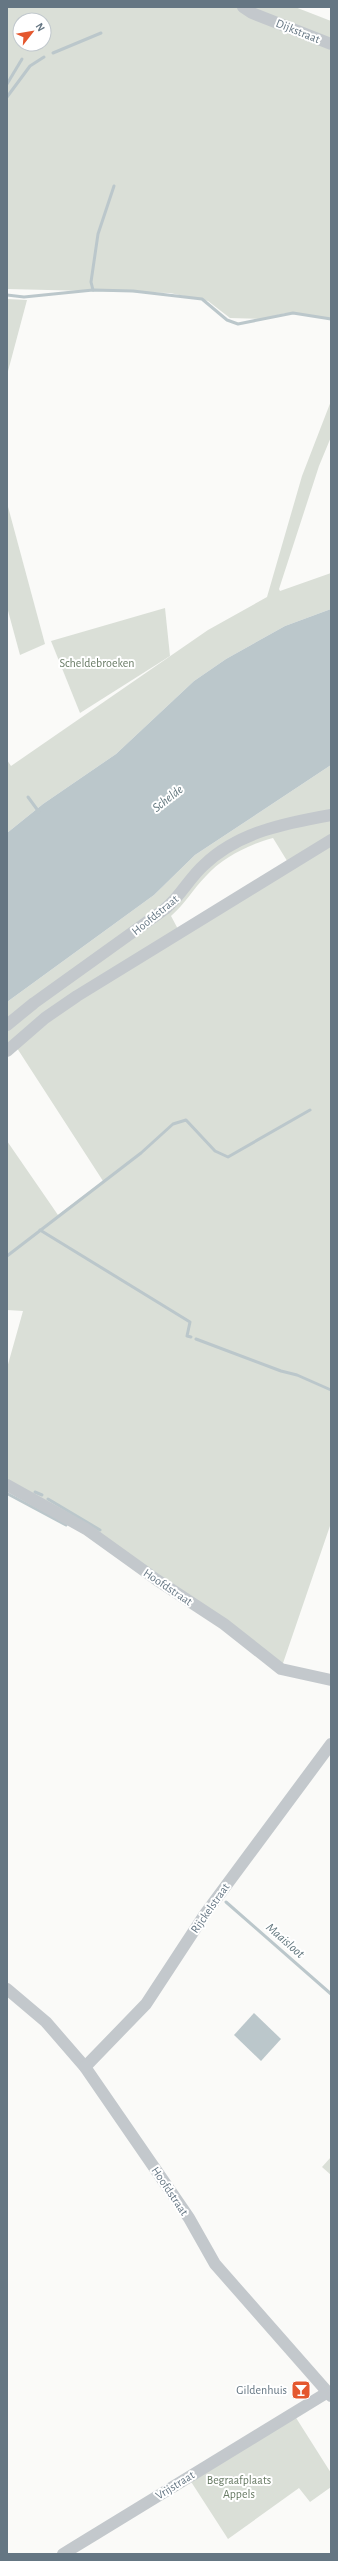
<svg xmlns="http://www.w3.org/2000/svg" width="338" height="2561" font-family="'Alegreya Sans',sans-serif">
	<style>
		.green { fill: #dadfd7; fill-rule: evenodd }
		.water { fill: #bbc7cb }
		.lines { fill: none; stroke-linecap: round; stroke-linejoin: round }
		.stream { stroke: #bbc7cb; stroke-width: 3 }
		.minor { stroke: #c3c8cc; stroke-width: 12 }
		.labels { text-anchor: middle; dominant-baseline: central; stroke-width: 4; stroke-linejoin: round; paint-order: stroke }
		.street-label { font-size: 12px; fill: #657683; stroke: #fff }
		.park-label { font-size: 12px; fill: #687a64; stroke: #fff }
		.poi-label { font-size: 12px; fill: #657683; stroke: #fff; text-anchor: end }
		.water-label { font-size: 13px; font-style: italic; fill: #60757c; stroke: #fff }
	</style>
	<rect width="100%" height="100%" fill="#fafaf8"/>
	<!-- green -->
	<g class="green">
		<path d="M7,7H295L331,21V319L286,313L261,319L230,318L208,301L170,293L7,289ZM20,20H44V44H20Z"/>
		<polygon points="7,299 27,300 7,375"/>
		<polygon points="331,401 331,437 319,466 279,589 280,591 331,573 331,609 285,626 226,659 194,681 116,754 43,804 7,833 7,760 11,766 208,630 267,597 302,476"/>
		<polygon points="7,503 45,644 20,655 7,607"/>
		<polygon points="165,608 170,656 80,713 51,641"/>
		<path d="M331,765V1523L281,1669L224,1624L7,1485V1368L23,1311L7,1310V1141L58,1215L103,1181L15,1045L7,1049V1002L154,895L195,855ZM273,838L289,864L179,931L171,916C185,904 193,889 206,876C222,858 250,844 273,838Z"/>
		<polygon points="331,2157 331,2175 322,2167"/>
		<polygon points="293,2413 331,2473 331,2487 310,2502 299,2488 228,2539 188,2477"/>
	</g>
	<!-- water -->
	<g class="water">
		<polygon points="331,609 331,765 195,855 154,895 7,1002 7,833 43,804 116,754 194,681 226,659 285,626"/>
		<polygon points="254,2013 281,2039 261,2061 234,2035"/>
	</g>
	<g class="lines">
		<!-- stream -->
		<g class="stream">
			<polyline points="53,53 101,33"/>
			<polyline points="7,84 22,59"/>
			<polyline points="7,97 30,66 44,57"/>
			<polyline points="93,290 91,282 98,234 114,186"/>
			<polyline points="7,295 24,297 93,290 133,291 202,299 227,320 238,324 293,313 331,319"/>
			<polyline points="28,797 39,812"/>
			<polyline points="40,1230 190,1322 187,1336 191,1337"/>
			<polyline points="7,1256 141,1153 173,1124 186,1120 215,1151 228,1157 310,1110"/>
			<polyline points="196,1339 281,1371 297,1375 331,1390"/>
			<polyline points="35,1492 42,1495"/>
			<polyline points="8,1494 66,1525"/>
			<polyline points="48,1499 100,1530"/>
			<polyline points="226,1902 331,1994"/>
		</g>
		<!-- minor -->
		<g class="minor">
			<polyline points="243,7 252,13 331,44"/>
			<path d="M7,1025L34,1003L165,909C181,896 189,878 204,865C238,832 286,823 331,815"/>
			<polyline points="7,1051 45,1018 77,996 331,840"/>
			<polyline points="7,1485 86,1529 157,1580 224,1624 281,1669 331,1680"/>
			<polyline points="7,1989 46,2022 85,2067 189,2218 215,2264 331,2396"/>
			<polyline points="85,2067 146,2004 205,1914 331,1744"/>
			<polyline points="63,2554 328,2392"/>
		</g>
	</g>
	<!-- icons -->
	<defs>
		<symbol id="bar-square" viewBox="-11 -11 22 22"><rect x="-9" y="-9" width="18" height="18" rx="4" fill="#e4572e" stroke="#fff"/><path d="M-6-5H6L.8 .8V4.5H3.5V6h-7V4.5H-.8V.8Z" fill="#fff"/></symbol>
	</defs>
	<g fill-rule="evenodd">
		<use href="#bar-square" x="290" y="2379" width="22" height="22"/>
	</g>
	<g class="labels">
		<!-- street labels -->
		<g class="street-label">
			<text transform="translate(298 31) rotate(22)">Dijkstraat</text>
			<text transform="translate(155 915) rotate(-39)">Hoofdstraat</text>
			<text transform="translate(168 1587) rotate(34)">Hoofdstraat</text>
			<text transform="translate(210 1908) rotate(-55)">Rijckelstraat</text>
			<text transform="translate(170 2191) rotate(56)">Hoofdstraat</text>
			<text transform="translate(175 2485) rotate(-32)">Vrijstraat</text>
		</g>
		<!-- park labels -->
		<g class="park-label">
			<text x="97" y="663">Scheldebroeken</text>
			<text x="239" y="2480">Begraafplaats<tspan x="239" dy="14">Appels</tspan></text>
		</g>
		<!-- poi labels -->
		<g class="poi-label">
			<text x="287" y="2390">Gildenhuis</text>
		</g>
		<!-- water labels -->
		<g class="water-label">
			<text transform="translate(168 799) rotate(-38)">Schelde</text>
			<text transform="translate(285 1941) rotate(41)">Maaisloot</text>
		</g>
	</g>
	<!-- border -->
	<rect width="338" height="2561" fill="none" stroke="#657683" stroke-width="16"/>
	<!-- north arrow -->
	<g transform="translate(32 32) rotate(59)"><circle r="19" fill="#ffffff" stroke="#c1c8cd"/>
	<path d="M0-3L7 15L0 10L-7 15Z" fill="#e4572e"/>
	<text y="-6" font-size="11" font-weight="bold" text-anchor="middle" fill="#657683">N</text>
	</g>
</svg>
